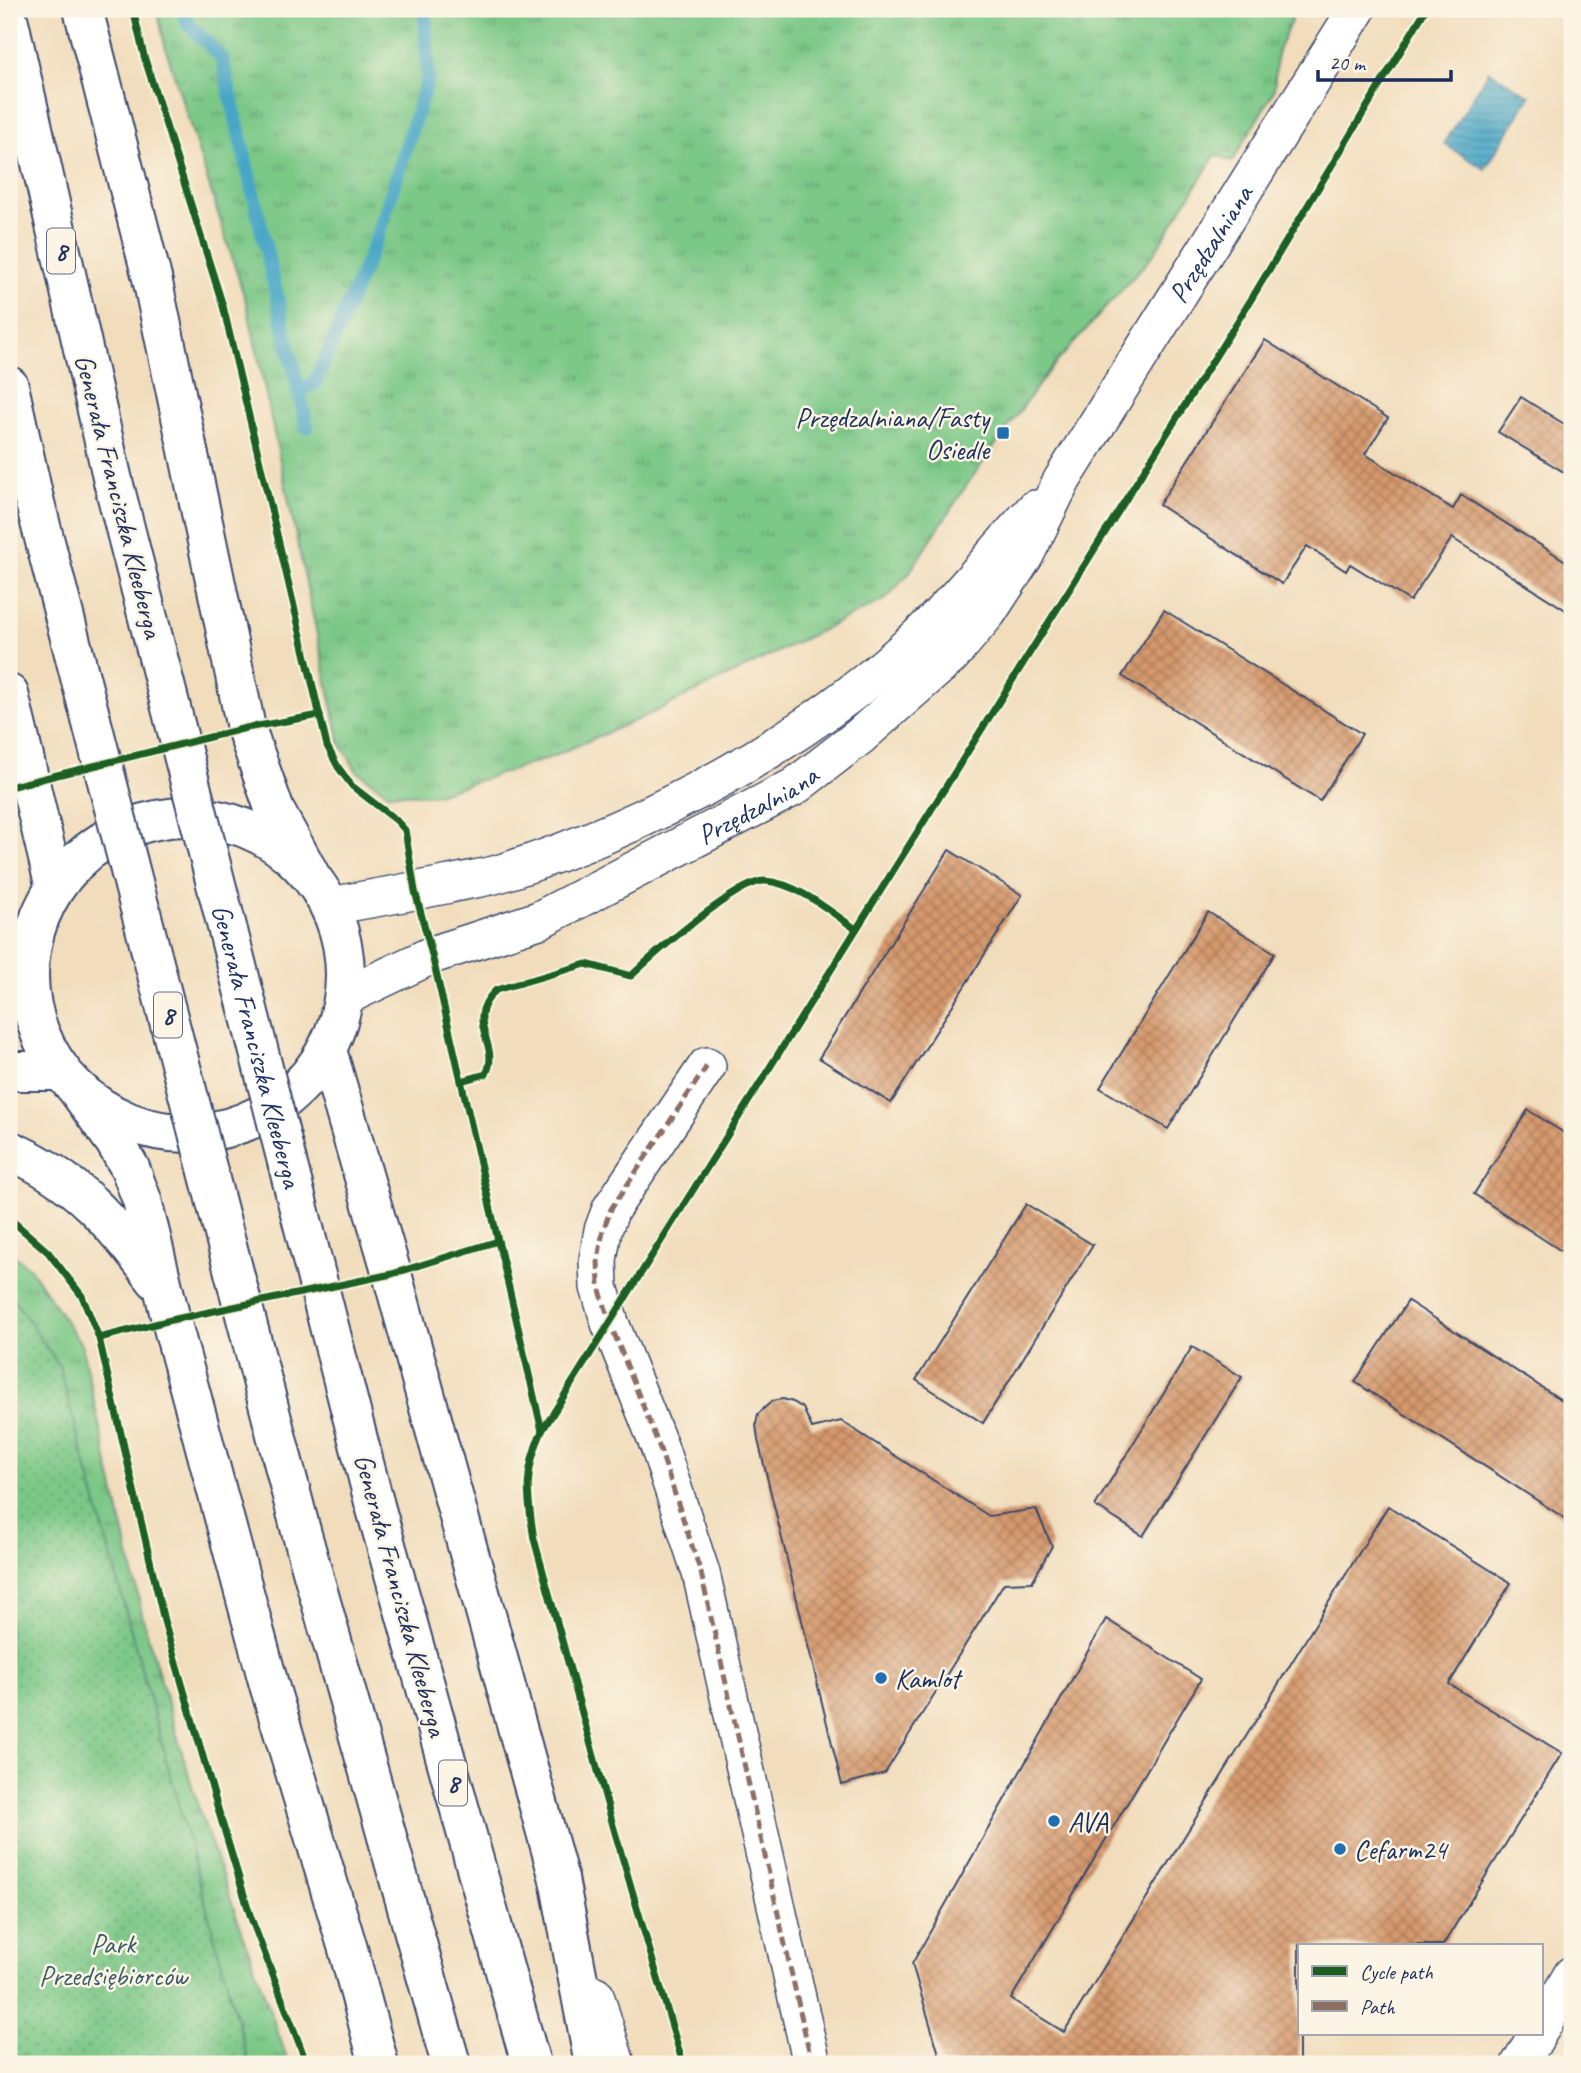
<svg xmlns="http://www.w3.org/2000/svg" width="1581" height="2073" font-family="Caveat,sans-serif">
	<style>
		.grass { fill: url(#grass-tufts); stroke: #4c7c72; stroke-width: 2 }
		.park { fill: url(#park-dots); stroke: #4c7c72; stroke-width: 2 }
		.water { fill: url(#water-rules); stroke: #316a92; stroke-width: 2 }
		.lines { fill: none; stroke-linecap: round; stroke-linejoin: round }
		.stream { stroke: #47a6c6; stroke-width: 14 }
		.building { fill: url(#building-cross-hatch) }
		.street-casing { stroke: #3b496c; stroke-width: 40 }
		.secondary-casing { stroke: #3b496c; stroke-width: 42 }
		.highway-casing { stroke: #3b496c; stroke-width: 42 }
		.street { stroke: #fff; stroke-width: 37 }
		.secondary { stroke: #fff; stroke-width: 38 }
		.highway { stroke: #fff; stroke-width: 38 }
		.highway-bridge-casing { stroke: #3b496c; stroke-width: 42; stroke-linecap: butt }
		.highway-bridge { stroke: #fff; stroke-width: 38 }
		.quiet { stroke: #8d6e63; stroke-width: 5; stroke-dasharray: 10 5; stroke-linecap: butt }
		.cycleway-casing { stroke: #fcf5e5; stroke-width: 11 }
		.cycleway { stroke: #1b5e20; stroke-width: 7 }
		.poi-dot { fill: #1f6fb2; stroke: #fcf5e5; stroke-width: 2.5 }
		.labels { text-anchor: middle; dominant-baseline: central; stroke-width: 5; stroke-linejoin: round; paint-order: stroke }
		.shield { fill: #fcf5e5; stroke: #5e6a86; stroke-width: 2 }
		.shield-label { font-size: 26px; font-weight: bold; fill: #1b2f5e }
		.street-label { font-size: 28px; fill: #1b2f5e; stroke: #fcf5e5 }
		.poi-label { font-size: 28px; fill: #1b2f5e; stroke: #fcf5e5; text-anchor: start }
		.park-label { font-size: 28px; fill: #385d6a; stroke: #fcf5e5 }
	</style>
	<defs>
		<pattern id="grass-tufts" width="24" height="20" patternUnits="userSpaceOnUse" patternTransform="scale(1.75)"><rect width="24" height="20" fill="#7cc887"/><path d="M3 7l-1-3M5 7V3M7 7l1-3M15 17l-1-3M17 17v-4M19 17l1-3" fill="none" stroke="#65a372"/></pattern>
		<pattern id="park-dots" width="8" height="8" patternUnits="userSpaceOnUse" patternTransform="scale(1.75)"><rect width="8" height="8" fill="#7cc887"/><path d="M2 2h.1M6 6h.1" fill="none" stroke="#65a372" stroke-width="1.8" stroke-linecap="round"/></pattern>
		<pattern id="water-rules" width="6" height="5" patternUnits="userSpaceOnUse" patternTransform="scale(1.75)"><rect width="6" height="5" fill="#47a6c6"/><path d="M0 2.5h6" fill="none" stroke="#3a88a4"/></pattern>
		<pattern id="building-cross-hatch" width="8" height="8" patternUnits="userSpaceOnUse" patternTransform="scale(1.75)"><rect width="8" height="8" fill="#d6996c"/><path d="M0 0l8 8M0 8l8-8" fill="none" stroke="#ad7d5c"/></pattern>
	</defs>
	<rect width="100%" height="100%" fill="#fcf5e5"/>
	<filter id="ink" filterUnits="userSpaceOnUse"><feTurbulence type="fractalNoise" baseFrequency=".0143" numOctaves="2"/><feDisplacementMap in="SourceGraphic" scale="14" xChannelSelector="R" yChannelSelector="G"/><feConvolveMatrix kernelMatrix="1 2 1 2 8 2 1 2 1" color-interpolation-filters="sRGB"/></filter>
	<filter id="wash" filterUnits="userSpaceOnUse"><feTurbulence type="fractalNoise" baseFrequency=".00686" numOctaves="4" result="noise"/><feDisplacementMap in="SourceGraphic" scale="28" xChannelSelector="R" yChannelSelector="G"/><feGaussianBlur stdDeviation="1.57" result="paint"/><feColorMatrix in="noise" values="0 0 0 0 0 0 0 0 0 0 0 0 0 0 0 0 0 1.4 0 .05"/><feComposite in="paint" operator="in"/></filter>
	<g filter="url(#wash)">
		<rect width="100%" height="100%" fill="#f1ddbc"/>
		<!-- grass -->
		<g class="grass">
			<polygon points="157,9 1296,9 1277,53 1274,91 1232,162 1216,154 1153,255 1047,373 966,486 909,573 886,599 648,715 544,760 433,795 388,793 357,771 340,743 247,305 165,46"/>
			<polygon points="9,1252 29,1267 81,1344 145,1627 200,1813 289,2064 9,2064"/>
		</g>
		<!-- park -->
		<polygon class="park" points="9,1292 59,1366 249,2064 9,2064"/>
		<!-- water -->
		<polygon class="water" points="1489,71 1530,96 1485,169 1444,144"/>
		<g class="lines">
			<!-- stream -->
			<g class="stream">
				<polyline points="184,9 188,24 222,58 307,427"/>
				<polyline points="299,392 315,383 378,235 428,78 425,9"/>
			</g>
		</g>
		<g id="blocks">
			<!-- building -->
			<g class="building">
				<polygon points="1265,340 1388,418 1365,454 1453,509 1461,495 1572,565 1572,614 1452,538 1410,601 1350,564 1346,571 1307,546 1282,584 1159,505"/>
				<polygon points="1521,397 1572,429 1572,477 1498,432"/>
				<polygon points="1164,610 1362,734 1320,801 1122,676"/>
				<polygon points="949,850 1022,895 891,1103 819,1058"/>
				<polygon points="1208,912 1275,953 1168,1129 1100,1088"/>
				<polygon points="1528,1110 1572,1138 1572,1258 1474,1194"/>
				<polygon points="1026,1204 1093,1245 983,1423 916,1380"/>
				<polygon points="1408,1301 1572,1407 1572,1523 1355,1382"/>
				<polygon points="1192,1347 1242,1377 1143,1536 1095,1506"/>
				<polygon points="783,1399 793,1402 803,1408 812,1428 841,1421 989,1516 1036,1509 1052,1546 1032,1582 1004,1583 885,1773 842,1785 758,1440 756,1424 758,1414 772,1401"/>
				<polygon points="1388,1506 1511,1583 1449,1684 1562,1753 1443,1945 1299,1945 1299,2064 942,2064 912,1964 1106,1619 1201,1679 1011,1999 1064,2032"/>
			</g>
		</g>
	</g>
	<g filter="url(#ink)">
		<use href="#blocks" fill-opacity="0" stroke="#3b496c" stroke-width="2"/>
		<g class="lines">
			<defs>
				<g id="street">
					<path d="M330,906C370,899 410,892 450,884C467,880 485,878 501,873C650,826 808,741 921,634C962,595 997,549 1035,509"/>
					<path id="s1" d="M344,997L432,955L539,920L794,787L859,737L951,656L988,612L1025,555L1062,480L1357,9"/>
					<polyline points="707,1066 611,1209 603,1230 598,1260 599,1287 610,1323 659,1446 701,1573 812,2064"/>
					<polyline points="595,1995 616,2064"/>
					<polyline points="1541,2028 1572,1975"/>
					<polyline points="1520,2064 1538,2033"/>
				</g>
				<g id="secondary">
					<circle cx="187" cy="975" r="158"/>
					<polyline points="327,1050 392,1274 559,1879"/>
					<polyline points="9,1071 61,1071"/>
				</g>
				<g id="highway">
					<polyline points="83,9 152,278 246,728 275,811 309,873"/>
					<polyline points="9,22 113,481"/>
					<polyline points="9,386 34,499"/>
					<polyline points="9,694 55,888"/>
					<polyline points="77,1089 115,1142 130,1168 142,1200 171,1320 269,1685 348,1949 379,2064"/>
					<path d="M9,1150C77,1179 113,1223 156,1280"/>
					<polyline points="374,1502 531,2064"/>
					<polyline points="301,1531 451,2064"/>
					<polyline points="559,1879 594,2064"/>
				</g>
			</defs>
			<!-- street casing -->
			<use href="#street" class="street-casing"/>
			<!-- secondary casing -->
			<use href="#secondary" class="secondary-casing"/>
			<!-- highway casing -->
			<use href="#highway" class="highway-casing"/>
			<!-- street -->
			<use href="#street" class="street"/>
			<!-- secondary -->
			<use href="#secondary" class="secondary"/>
			<!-- highway -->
			<use href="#highway" class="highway"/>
			<defs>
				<g id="highway-bridge">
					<path id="s2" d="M113,481L374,1502"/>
					<polyline points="34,499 301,1531"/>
				</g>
			</defs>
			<!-- highway-bridge casing -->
			<use href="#highway-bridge" class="highway-bridge-casing"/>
			<!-- highway-bridge -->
			<use href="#highway-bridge" class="highway-bridge"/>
			<!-- quiet -->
			<polyline class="quiet" points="707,1066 611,1209 603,1230 598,1260 599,1287 610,1323 659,1446 701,1573 812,2064"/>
			<defs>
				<g id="cycleway">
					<path d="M133,9L144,56L223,306L327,746L338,767L352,786L396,820L405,830L415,891L432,955L542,1431C523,1473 527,1495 534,1539L614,1829L683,2064"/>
					<polyline points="9,787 246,728 320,715"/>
					<path d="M461,1081L486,1074C502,1044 462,1022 496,990L586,964L631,976C652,956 740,878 766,881C799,884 830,912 856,929"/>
					<polyline points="9,1218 48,1252 82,1296 99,1338 164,1621 218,1809 251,1918 307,2064"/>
					<polyline points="99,1338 171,1320 392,1274 498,1241"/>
					<polyline points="542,1431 1252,298 1426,9"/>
				</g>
			</defs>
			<!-- cycleway casing -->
			<use href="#cycleway" class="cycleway-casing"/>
			<!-- cycleway -->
			<use href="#cycleway" class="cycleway"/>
		</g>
	</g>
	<!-- markers -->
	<g class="poi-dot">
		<rect x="996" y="426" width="14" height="14" rx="3.5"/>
		<circle cx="881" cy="1678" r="7"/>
		<circle cx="1054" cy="1821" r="7"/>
		<circle cx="1340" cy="1849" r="7"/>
	</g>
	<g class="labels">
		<!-- shield labels -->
		<g class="shield">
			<rect x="47" y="228.5" width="28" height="45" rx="5"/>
			<rect x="154" y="992.5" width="28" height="45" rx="5"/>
			<rect x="439" y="1760.5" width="28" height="45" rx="5"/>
		</g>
		<g class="shield-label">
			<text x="61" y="251">8</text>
			<text x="168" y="1015">8</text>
			<text x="453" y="1783">8</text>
		</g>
		<!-- street labels -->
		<g class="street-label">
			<text stroke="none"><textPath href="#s1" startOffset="1190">Przędzalniana</textPath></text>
			<text transform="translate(119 496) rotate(76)">Generała Franciszka Kleeberga</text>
			<text stroke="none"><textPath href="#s1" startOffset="457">Przędzalniana</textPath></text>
			<text stroke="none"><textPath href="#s2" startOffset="583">Generała Franciszka Kleeberga</textPath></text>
			<text transform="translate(401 1595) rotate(75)">Generała Franciszka Kleeberga</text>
		</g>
		<!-- poi labels -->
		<g class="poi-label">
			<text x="989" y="417" text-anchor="end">Przędzalniana/Fasty<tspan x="989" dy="32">Osiedle</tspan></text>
			<text x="895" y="1678">Kamlot</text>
			<text x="1068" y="1821">AVA</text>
			<text x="1354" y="1849">Cefarm24</text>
		</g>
		<!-- park labels -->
		<g class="park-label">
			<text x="113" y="1943">Park<tspan x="113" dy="32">Przedsiębiorców</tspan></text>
		</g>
	</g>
	<!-- margin -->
	<rect width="1581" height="2073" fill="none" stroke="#fcf5e5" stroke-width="35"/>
	<!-- legend -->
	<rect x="1298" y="1944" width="245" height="91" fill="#fcf5e5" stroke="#a2a6af" stroke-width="2"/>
	<rect x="1312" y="1966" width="35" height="10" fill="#1b5e20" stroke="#a2a6af" stroke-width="2"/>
	<text x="1360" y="1979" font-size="21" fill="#1b2f5e">Cycle path</text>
	<rect x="1312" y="2001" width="35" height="10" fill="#8d6e63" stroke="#a2a6af" stroke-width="2"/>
	<text x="1360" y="2014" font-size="21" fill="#1b2f5e">Path</text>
	<!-- scale -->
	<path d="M1318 70v10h133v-10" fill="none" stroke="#1b2f5e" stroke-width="3.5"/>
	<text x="1329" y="70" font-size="21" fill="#1b2f5e" stroke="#fcf5e5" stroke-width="5" paint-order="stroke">20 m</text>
</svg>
